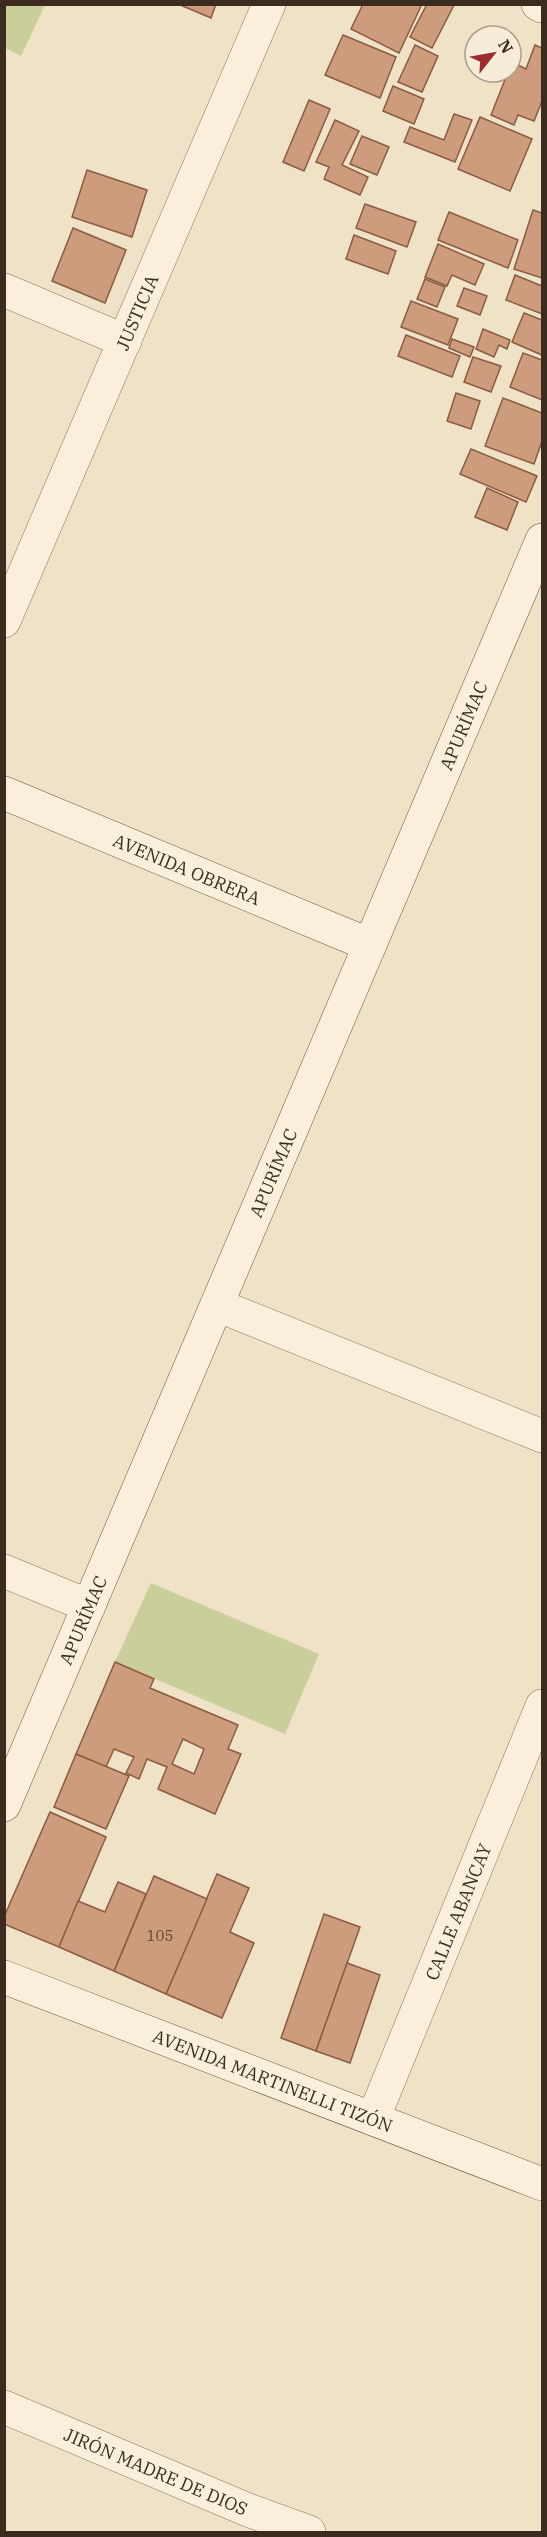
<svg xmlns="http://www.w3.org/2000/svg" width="547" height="2537" font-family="'IBM Plex Serif',serif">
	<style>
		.green { fill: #cace9b }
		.building { fill: #cd9c7d; stroke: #8b5c42; stroke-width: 1.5; fill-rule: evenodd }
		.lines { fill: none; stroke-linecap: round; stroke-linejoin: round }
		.street-casing { stroke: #8b745c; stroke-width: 34 }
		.secondary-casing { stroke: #6d553f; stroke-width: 34 }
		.street { stroke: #f9efdb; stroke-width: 33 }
		.secondary { stroke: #f9efdb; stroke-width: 33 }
		.labels { text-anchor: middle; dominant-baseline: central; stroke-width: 4.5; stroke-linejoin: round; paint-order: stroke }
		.number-label { font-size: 15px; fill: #604837 }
		.street-label { font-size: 18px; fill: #3c2c20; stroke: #f6ecd7 }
	</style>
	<rect width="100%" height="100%" fill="#efe2c7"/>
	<!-- green -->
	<g class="green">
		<polygon points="5,4 45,5 21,56 5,48"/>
		<polygon points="151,1583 319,1654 285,1734 115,1662"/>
	</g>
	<!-- building -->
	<g class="building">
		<polygon points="178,4 216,4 211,18"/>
		<polygon points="363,4 422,4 399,53 351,29"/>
		<polygon points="427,4 454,5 432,48 410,37"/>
		<polygon points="343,35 396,57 380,98 325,75"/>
		<polygon points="415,45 438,56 422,92 398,82"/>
		<polygon points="535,45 542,48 542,101 534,121 518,115 514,125 491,115 508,72 511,72 512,62 526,69"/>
		<polygon points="393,86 424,99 414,124 383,111"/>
		<polygon points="309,100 330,109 304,171 283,162"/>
		<polygon points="454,114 472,120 455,162 404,142 410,127 444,140"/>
		<polygon points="480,117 532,139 510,191 458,169"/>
		<polygon points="335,120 359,131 342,165 368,177 360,195 324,179 329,167 316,162"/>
		<polygon points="362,136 389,147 377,175 350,164"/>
		<polygon points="87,170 147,190 132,237 72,217"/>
		<polygon points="365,204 416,222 407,247 356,228"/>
		<polygon points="533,210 542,213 542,278 514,269"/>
		<polygon points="449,212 518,240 508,268 438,240"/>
		<polygon points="73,228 126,250 105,303 52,281"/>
		<polygon points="354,235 396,251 388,274 346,259"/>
		<polygon points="438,244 484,264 475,285 452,275 447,286 425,277"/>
		<polygon points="515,275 542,286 542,314 506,300"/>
		<polygon points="425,279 445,287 437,307 417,299"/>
		<polygon points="464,288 487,296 480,315 457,306"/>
		<polygon points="411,301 458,319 448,345 401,327"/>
		<polygon points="524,313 542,320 542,355 512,342"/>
		<polygon points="483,329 510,340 507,349 499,345 494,357 476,349"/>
		<polygon points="406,335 460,356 452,377 398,356"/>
		<polygon points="452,339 474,347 470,357 449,348"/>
		<polygon points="523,353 542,360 542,400 510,387"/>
		<polygon points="473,357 501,366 491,392 464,382"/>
		<polygon points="456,393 480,401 471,429 447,421"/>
		<polygon points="503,398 542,413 542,441 534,464 485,446"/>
		<polygon points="471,449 537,476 526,502 460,474"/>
		<polygon points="487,488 518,502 507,530 475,517"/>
		<path d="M115,1662L154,1679L150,1688L238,1725L228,1749L241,1754L215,1814L158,1789L167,1767L147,1759L139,1779L126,1773L134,1757L114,1749L106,1767L76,1754ZM183,1739L204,1749L194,1774L172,1764Z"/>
		<polygon points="76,1754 129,1776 106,1829 54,1807"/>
		<polygon points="50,1812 106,1837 59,1947 4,1924 4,1917"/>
		<polygon points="217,1874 249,1888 230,1932 254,1943 222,2018 166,1994"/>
		<polygon points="154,1876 207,1899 166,1994 114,1971"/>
		<polygon points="118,1882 146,1894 114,1971 59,1947 78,1901 105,1912"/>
		<polygon points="324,1914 360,1927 316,2051 281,2038"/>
		<polygon points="347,1963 380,1975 350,2063 316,2051"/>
	</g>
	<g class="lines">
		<defs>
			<g id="street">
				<polyline points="538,4 542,6"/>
				<polyline points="4,290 125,341"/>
				<path id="s1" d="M4,621L269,4"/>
				<polyline points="217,1305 542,1436"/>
				<polyline points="4,1571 89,1606"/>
				<path id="s2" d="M373,2119L542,1706"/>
				<path id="s3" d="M4,2407L248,2510L309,2532"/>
			</g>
			<g id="secondary">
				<path id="s4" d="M4,793L370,945"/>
				<path id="s5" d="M4,1805L542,540"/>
				<path id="s6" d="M4,1977L542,2184"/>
			</g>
		</defs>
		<!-- street casing -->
		<use href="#street" class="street-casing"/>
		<!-- secondary casing -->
		<use href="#secondary" class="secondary-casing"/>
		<!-- street -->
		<use href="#street" class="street"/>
		<!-- secondary -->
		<use href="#secondary" class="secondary"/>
	</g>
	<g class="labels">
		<!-- number labels -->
		<g class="number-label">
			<text x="160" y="1935">105</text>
		</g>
		<!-- street labels -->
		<g class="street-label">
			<text stroke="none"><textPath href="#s1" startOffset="336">JUSTICIA</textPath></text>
			<text stroke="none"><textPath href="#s5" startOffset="1173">APURÍMAC</textPath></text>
			<text stroke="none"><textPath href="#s4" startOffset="198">AVENIDA OBRERA</textPath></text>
			<text stroke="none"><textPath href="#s5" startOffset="687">APURÍMAC</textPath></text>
			<text stroke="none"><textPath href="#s5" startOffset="201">APURÍMAC</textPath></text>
			<text stroke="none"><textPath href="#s2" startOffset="224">CALLE ABANCAY</textPath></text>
			<text stroke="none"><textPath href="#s6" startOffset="288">AVENIDA MARTINELLI TIZÓN</textPath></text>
			<text stroke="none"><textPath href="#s3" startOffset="165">JIRÓN MADRE DE DIOS</textPath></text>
		</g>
	</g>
	<!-- border -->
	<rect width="547" height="2537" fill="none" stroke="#3c2c20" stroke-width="12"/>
	<!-- north arrow -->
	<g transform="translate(493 54) rotate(59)"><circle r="28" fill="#f6ecd7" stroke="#ac9f8e" stroke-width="1.5"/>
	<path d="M0-4.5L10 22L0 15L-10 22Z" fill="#9b2b30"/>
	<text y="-9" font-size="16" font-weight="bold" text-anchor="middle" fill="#3c2c20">N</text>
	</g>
</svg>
